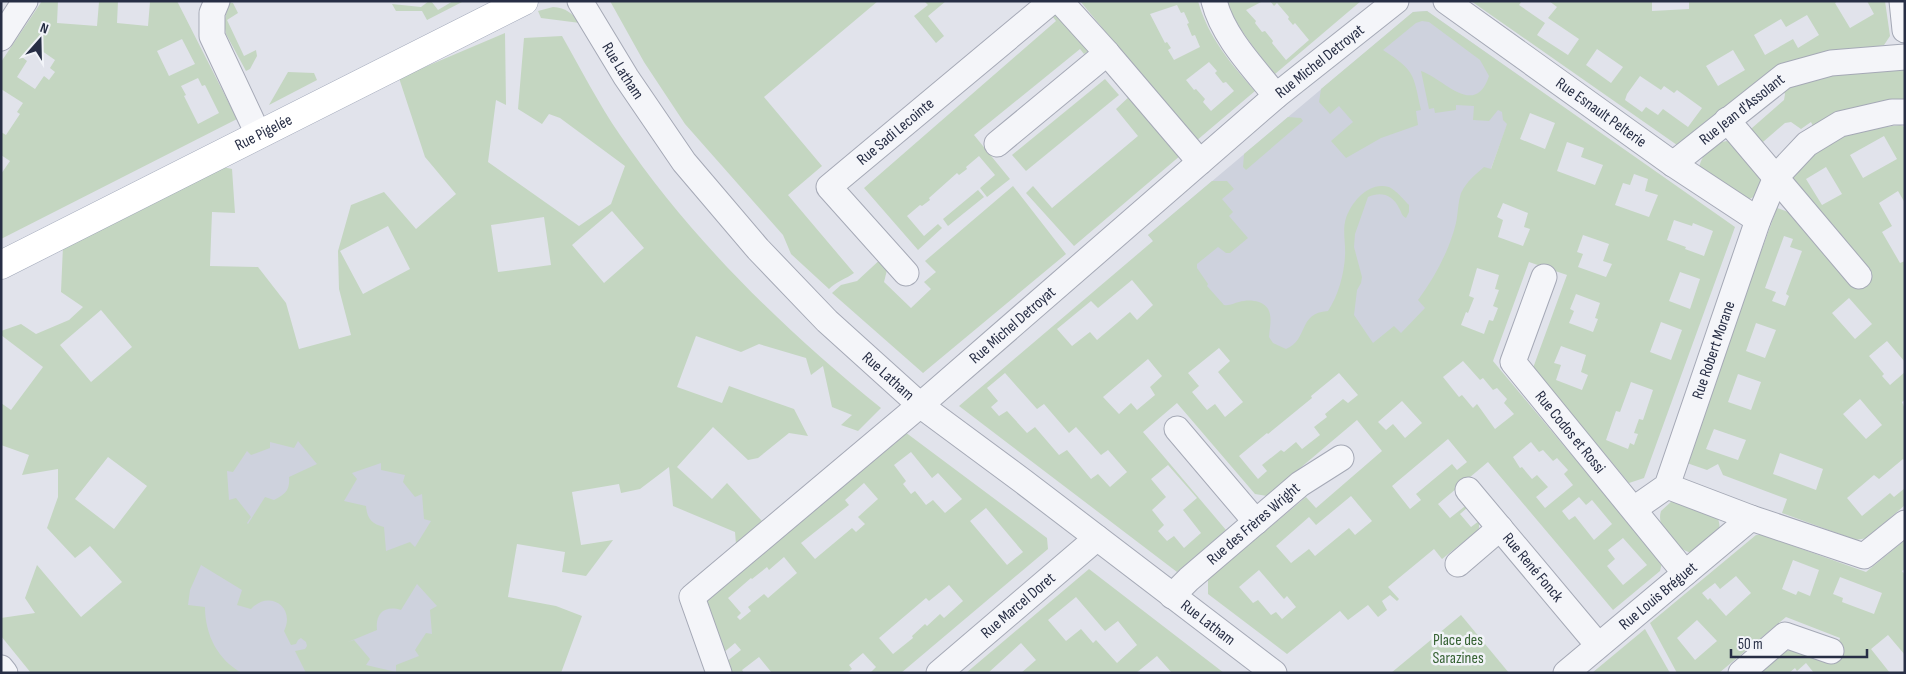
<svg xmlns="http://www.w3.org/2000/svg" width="1906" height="674" font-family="'Sofia Sans Condensed',sans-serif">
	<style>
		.built { fill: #ced2dd }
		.green { fill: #c4d6c1; fill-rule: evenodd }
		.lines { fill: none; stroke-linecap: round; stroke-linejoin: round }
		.minor-casing { stroke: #a5a9b6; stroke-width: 27 }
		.major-casing { stroke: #9fa6b8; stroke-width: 29 }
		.minor { stroke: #f4f5f9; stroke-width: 25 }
		.major { stroke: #fff; stroke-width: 28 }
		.labels { text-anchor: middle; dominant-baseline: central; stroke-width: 5; stroke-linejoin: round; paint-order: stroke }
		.street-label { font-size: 16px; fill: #272e45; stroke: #f1f3f8 }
		.park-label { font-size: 16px; fill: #366233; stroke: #f1f3f8 }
	</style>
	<rect width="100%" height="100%" fill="#e1e3eb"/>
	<!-- built -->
	<g class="built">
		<polygon points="1427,11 1524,79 1415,375 1330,343 1277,387 1148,235 1413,12"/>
		<polygon points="282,430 412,466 460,553 424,673 139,673 202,476"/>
	</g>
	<!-- green -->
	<g class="green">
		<path d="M42,1H58L57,23L97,26L99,2L98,1H118L117,23L148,26L150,2L136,1H177L237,119L1,239V174L10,161L1,155V132L6,135L20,114L17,112L23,103L1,89V62ZM182,39L195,64L169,76L157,51ZM32,44L55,60L50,68L55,72L49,80L44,76L35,89L17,77L27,61L22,57ZM198,78L202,86L205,85L219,113L198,124L184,96L186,95L181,86Z"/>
		<polygon points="429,1 431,1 438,10 453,1 464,1 427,20 422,11 396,11 392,4 421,7"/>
		<path d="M610,1H878L764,97L822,166L788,195L854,273C846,279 837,281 829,289L791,254L783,235L685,124L644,62Z"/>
		<polygon points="924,1 946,1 928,16 944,36 936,43 914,16 928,5"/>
		<path d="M1080,1H1198C1208,37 1231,64 1255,91L1196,141ZM1177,5L1181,13L1184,12L1189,23L1187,24L1192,36L1195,35L1200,47L1174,60L1168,50L1171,48L1167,42L1165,43L1150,14ZM1209,62L1217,71L1215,73L1223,83L1226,82L1234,91L1211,111L1203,102L1205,99L1196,89L1194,90L1186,80Z"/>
		<path d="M1226,1H1263L1246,10L1256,21L1255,23L1262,32L1265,31L1273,41L1272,43L1286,60L1309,40L1295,23L1293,25L1288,19L1289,17L1277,3L1274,6L1270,1H1361L1275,74C1256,51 1238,29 1226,1Z"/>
		<path d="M1471,1H1522L1519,5L1545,23L1537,35L1568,55L1579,39L1548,18L1557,7L1549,1H1652V11L1689,9V1H1838L1835,3L1850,28L1874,14L1867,1H1885L1890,36L1884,45L1854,51L1685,144L1677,145ZM1807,15L1819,35L1798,48L1793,39L1765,55L1754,35L1781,19L1786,27ZM1597,49L1623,67L1611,83L1586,65ZM1733,50L1745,70L1718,86L1706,66ZM1640,76L1661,90L1664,86L1674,93L1677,90L1702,108L1688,127L1663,109L1658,115L1646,107L1642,112L1625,100L1627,94Z"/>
		<polygon points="229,2 233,3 238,13 227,20 244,56 256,50 257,56 250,69 246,71 226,34 224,23"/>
		<path d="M553,7C566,8 572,13 580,23L541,18L538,11Z"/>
		<polygon points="1056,10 1090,50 1084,54 1080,49 974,135 1010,179 987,197 980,188 995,175 979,156 966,167 967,169 959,175 957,173 929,198 930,200 922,206 920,205 907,216 924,236 938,224 942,228 918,250 864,188 1056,21 1049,12"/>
		<path d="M1427,11L1735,227L1644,478L1629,483L1533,368L1567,275L1529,262L1493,361L1662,563L1660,571L1613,610L1488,462L1438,504L1450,518L1464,507H1468L1460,514L1471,527L1479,521V528L1476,532L1442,559L1434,549L1388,587L1399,599L1397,601L1390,595L1382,601L1387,610L1378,617L1368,605L1348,620L1340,611L1287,654L1208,594V579L1306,497L1316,508L1382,451L1357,420L1267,496L1255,494L1177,403L1143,432L1226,530L1177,572L959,406L1153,241L1148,235L1212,181H1227L1234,189L1222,199L1233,212L1229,216L1248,238L1230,253H1226L1218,247L1197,264V268L1208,284L1207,286L1224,305C1230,306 1234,303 1239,302C1246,300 1252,300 1259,302C1275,308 1270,323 1269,337L1273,343L1286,349C1309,340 1297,313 1328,311C1338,296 1344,275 1345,256C1346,244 1342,230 1346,218C1352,201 1369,181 1389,187C1396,190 1404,200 1409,205V212L1406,218C1401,215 1402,213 1399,208C1393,195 1381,191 1368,197L1355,234L1354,247L1362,277L1361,283L1357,290L1354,315L1373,343L1394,326L1401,333L1425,308L1418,300C1435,277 1449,251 1456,223C1458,214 1458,202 1461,193C1467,181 1475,175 1484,167L1491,169L1507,124L1503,120L1502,112L1498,110L1489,121L1473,120L1474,106L1456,105V110L1435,113L1434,108L1429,109L1421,71C1443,78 1475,119 1489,76L1480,60L1429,22L1422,21L1416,23L1383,50C1415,71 1413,73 1421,110L1416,111L1418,125L1381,138L1346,158L1331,141L1353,122L1339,106L1330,114L1319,102L1321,89L1413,12ZM1530,113L1555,123L1545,149L1520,139ZM1567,142L1584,148L1581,157L1603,165L1595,185L1557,171ZM1634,174L1648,179L1645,191L1658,195L1649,217L1615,205L1623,183L1630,185ZM1503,203L1528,213L1524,227L1530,229L1523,246L1498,237L1503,220L1497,217ZM1674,220L1692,226L1693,223L1713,231L1704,256L1685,249L1686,247L1667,240ZM1583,235L1609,244L1603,261L1612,264L1606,277L1578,267L1583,254L1577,252ZM1477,268L1499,275L1495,289L1499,290L1493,306L1498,308L1493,321L1489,320L1484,334L1461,325L1466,312L1468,313L1474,298L1469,296ZM1680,272L1700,279L1690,309L1669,301ZM1132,280L1153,305L1137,320L1130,312L1097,340L1090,332L1072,346L1057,329L1091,301L1098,308ZM1576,294L1600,303L1595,318L1598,319L1593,332L1569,323L1574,311L1570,309ZM1661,322L1682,330L1671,360L1650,352ZM1561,346L1586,355L1581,372L1588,375L1582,390L1556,380L1561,365L1554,363ZM1219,348L1230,361L1218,372L1243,402L1225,417L1215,404L1207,410L1192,392L1199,386L1188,373ZM1148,359L1162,376L1150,387L1155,395L1137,410L1131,403L1119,414L1103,397ZM1463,361L1480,380L1483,378L1493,390L1497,388L1507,399L1504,403L1514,414L1495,429L1477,404L1473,408L1462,395L1459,397L1443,377ZM1005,373L1037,409L1044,404L1069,433L1076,427L1101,455L1108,450L1127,472L1110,487L1098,474L1091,479L1067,450L1059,455L1035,427L1027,433L1007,411L999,416L991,407L998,401L987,388ZM1339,373L1358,395L1348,403L1343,399L1325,414L1327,417L1314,427L1320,435L1302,449L1296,442L1284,452L1281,450L1262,465L1267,471L1258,479L1239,456L1267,433L1268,434L1312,398L1311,396ZM1631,382L1653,390L1643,420L1639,419L1634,433L1638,434L1634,445L1630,443L1628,449L1606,440L1616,411L1620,412ZM1402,401L1422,423L1405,438L1393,424L1386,430L1378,422ZM1448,439L1467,462L1457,470L1452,464L1416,494L1421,500L1410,509L1392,486ZM1531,442L1539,452L1543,450L1553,461L1557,458L1568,470L1564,474L1573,485L1545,508L1536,497L1548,487L1537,475L1532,479L1522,467L1520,468L1513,457ZM1168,465L1197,498L1183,510L1201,533L1184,548L1174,536L1167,541L1158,531L1164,525L1152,510L1166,497L1151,479ZM1351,496L1372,521L1355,535L1349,528L1315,556L1309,549L1291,563L1276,546L1309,517L1316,525ZM1579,497L1586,505L1592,500L1612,524L1594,540L1575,516L1569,520L1562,511ZM1623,538L1647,565L1623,585L1607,566L1615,559L1608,550ZM1259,570L1284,599L1287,596L1296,607L1282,619L1276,612L1271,615L1258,600L1253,603L1239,587Z"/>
		<path d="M505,33L506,105L496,100L488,162L579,226L611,204L625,166L560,118L549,114L542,124L518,109L524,38L562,36C581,69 598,103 620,135C691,239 783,329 881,408L858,431L841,425L852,415L832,407L823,366L811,375L806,358L759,344L741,352L696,336L677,387L722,403L729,386L794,409L808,436L789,433L758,458L748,460L713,427L677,467L712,499L727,483L762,521L736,544L735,532L673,506L669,467L640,489L621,493L619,484L572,492L581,545L613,540L586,576L562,572L565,552L517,544L508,597L556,606L582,616L561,673H306L295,651L305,649L307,646L306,642L301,638L298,640L296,644L291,645L284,631C296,607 269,589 251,609L237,605L242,590L201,565L190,590L188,605L205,607C205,635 218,660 242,673H31L1,636V618L35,613L25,598L37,565L81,617L122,582L90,546L75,558L47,528L58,497V469L22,475L29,455L1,445V403L11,410L43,367L1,335V331L21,324L36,334L69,320L83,307L61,292L63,246L223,167L232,169L235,213L212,212L210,266L258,267L286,303L299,349L351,335L339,289L338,251L351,205L384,192L416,229L456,194L425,157L399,78ZM612,211L644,248L604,283L572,245ZM544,217L551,265L498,272L491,225ZM388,226L410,269L363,294L340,251ZM101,310L132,347L91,382L60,345ZM298,441L317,464L289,477C290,490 286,494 274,500L265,497L248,524L247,523L251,517L236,498L229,500L227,471L233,472L247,451L251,455L270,448V442L294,448ZM108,457L147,486L114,529L75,499ZM381,463V470L405,475L403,482L415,497L422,494L424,519L431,521L415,547L410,542L386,551L384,527C372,524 367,519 366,506L344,501L357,479L352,473ZM417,584L437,606L430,610L432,634L426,633L415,650L419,656L396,665V672L366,665L370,659L354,640L348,642L377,630C375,613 385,605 401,610Z"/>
		<polygon points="1905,68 1905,102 1814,128 1811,122 1801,129 1791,122 1785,123 1756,148 1744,135 1784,100 1785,94 1783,90 1806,80 1830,74"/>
		<polygon points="288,72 314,73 317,80 269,105"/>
		<polygon points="1105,79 1119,95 1026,171 1012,155"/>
		<polygon points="1131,95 1181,155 1074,246 1026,193 1033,186 1052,208 1138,136 1116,109"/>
		<polygon points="1288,117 1301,118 1303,121 1246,170 1243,167 1244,154"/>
		<path d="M1900,125L1905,127V203L1898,191L1879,203L1892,226L1882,232L1900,263L1905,261V362L1887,341L1869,356L1884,374L1882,376L1890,385L1905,372V400L1902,402L1905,409V461L1903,459L1879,479L1874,475L1847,498L1862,516L1890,493L1894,497L1905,488V505L1867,538L1856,540L1782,513L1787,499L1723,475L1718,464L1707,470L1684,462L1777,208L1794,214L1790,183C1804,160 1828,141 1853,133C1868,129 1885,127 1900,125ZM1884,136L1897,159L1863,178L1850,155ZM1826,167L1842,194L1822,205L1806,179ZM1784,236L1793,239L1790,247L1802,251L1786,294L1789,296L1785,306L1772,301L1776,292L1765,288ZM1849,298L1872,324L1855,339L1832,313ZM1756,323L1776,330L1765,358L1746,351ZM1738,374L1761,382L1751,410L1728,402ZM1860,399L1882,425L1866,439L1843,414ZM1714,429L1746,440L1738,460L1706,449ZM1780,453L1823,469L1816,490L1773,474Z"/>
		<path d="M1727,141L1738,145L1762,181C1758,193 1756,198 1743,201L1699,167C1703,152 1712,143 1727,141Z"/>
		<polygon points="1013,186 1066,254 923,373 832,293 841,285 857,281 884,256 887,270 884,282 911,308 931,289 924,282 936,272 925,261"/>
		<polygon points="978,190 984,197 948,226 943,219"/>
		<path d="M905,432L1047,538L1048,549L901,673H870L876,667L863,653L849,665L852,669L847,673H772L759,657L742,670L744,673H730L726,662L741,650L735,643L723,653L706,606L708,597ZM911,452L932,478L938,473L962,499L945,513L933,500L926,505L915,491L911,494L903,484L906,481L894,465ZM864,483L878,499L858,517L865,524L856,532L852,528L815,559L801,543L849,505L845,500ZM986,508L1023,552L1007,565L970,521ZM784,557L797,573L768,598L764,594L748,607L751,611L740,620L737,617L741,613L728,598L751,578L752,579L767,567L769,570ZM949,585L963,601L944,618L940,614L927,626L925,624L912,636L913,638L893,654L879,638L926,598L929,601Z"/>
		<path d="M1672,501L1716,514C1727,536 1710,541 1694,553C1678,552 1655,528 1661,511Z"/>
		<path d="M1756,535H1763L1866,572L1905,540V569L1902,571L1905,575V655L1888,635L1871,649L1890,673H1814L1806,663L1797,671L1795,668L1789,673H1756L1780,652L1792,650L1832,662L1840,638L1786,617L1719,673H1677L1650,623ZM1793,560L1819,570L1810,596L1798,591L1796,595L1782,589ZM1736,576L1751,593L1726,616L1710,598L1708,600L1702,593L1715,583L1720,589ZM1840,577L1882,593L1874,614L1842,602L1843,598L1833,594ZM1697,620L1717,641L1695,660L1677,638Z"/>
		<path d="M1089,569L1224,673H1172L1157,656L1136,673H1021L1036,660L1021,643L988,673H966ZM1076,597L1105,631L1118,621L1137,645L1117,663L1096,640L1093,643L1081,629L1066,641L1048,620Z"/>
		<polygon points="1461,615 1509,673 1391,673"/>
		<polygon points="1645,629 1670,673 1592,673"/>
	</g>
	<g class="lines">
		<defs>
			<g id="minor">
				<polyline points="217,1 212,13 212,36 258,134"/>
				<path id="s1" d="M580,1L626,77L684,162L758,249L827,321L920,405L1024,482L1274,673"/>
				<polyline points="1060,1 1107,53 1200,162"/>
				<path d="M1214,1C1223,37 1254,68 1276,96"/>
				<path id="s2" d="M1446,1L1673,164L1758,220"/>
				<polyline points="1902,1 1905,30"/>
				<polyline points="1,38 25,1"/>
				<polyline points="1727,120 1859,276"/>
				<polyline points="997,144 1107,53"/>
				<path id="s3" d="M1673,164L1784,76L1831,63L1905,57"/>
				<path id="s4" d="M906,273L829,187L1052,1"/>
				<path id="s5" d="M1544,277L1513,362L1685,573"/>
				<polyline points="1177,429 1256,522"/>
				<polyline points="1667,486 1751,518"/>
				<path id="s6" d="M1468,490L1598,645"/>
				<path id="s7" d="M1634,509L1667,486L1758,220L1776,177L1807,144L1840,124L1892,112H1905"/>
				<polyline points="1458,564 1500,528"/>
				<path id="s8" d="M1172,596L1189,579L1300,484L1341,458"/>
				<polyline points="1,668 5,673"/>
				<path id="s9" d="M719,673L692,597L932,395L1276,96L1396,1"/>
				<path id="s10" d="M939,673L1097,538"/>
				<path id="s11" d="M1566,673L1751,518L1864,556L1905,523"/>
				<polyline points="1741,673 1785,635 1831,651"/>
			</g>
			<g id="major">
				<path id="s12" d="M1,265L524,1"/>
			</g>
		</defs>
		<!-- minor casing -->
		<use href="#minor" class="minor-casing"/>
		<!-- major casing -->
		<use href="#major" class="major-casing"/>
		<!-- minor -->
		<use href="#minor" class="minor"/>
		<!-- major -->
		<use href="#major" class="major"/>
	</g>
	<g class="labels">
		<!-- street labels -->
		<g class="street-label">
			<text stroke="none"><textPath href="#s9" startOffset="906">Rue Michel Detroyat</textPath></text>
			<text stroke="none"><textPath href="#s1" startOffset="82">Rue Latham</textPath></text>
			<text stroke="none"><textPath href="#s3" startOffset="88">Rue Jean d'Assolant</textPath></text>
			<text stroke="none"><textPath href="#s2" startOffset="191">Rue Esnault Pelterie</textPath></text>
			<text stroke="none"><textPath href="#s4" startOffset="202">Rue Sadi Lecointe</textPath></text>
			<text stroke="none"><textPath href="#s12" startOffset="294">Rue Pigelée</textPath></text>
			<text stroke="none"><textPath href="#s9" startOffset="501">Rue Michel Detroyat</textPath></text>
			<text stroke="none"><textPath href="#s7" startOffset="184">Rue Robert Morane</textPath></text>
			<text stroke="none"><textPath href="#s1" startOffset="488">Rue Latham</textPath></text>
			<text stroke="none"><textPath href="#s5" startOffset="181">Rue Codos et Rossi</textPath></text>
			<text stroke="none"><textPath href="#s8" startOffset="109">Rue des Frères Wright</textPath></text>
			<text stroke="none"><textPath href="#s6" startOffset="101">Rue René Fonck</textPath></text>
			<text stroke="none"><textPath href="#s11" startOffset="120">Rue Louis Bréguet</textPath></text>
			<text stroke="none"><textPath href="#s10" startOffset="104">Rue Marcel Doret</textPath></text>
			<text stroke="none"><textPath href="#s1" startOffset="892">Rue Latham</textPath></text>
		</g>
		<!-- park labels -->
		<g class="park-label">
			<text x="1458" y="640">Place des<tspan x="1458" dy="18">Sarazines</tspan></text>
		</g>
	</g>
	<!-- border -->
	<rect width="1906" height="674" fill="none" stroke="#272e45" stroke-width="5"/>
	<!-- north arrow -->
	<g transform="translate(40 40) rotate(20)" stroke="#f1f3f8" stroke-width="4" paint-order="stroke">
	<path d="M0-4L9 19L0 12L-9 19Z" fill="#272e45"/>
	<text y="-8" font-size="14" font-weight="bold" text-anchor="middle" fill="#272e45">N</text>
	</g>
	<!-- scale -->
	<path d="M1731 649v8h136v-8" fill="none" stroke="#272e45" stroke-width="2.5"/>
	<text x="1738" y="649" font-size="15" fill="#272e45" stroke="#f1f3f8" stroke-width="4" paint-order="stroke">50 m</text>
</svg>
